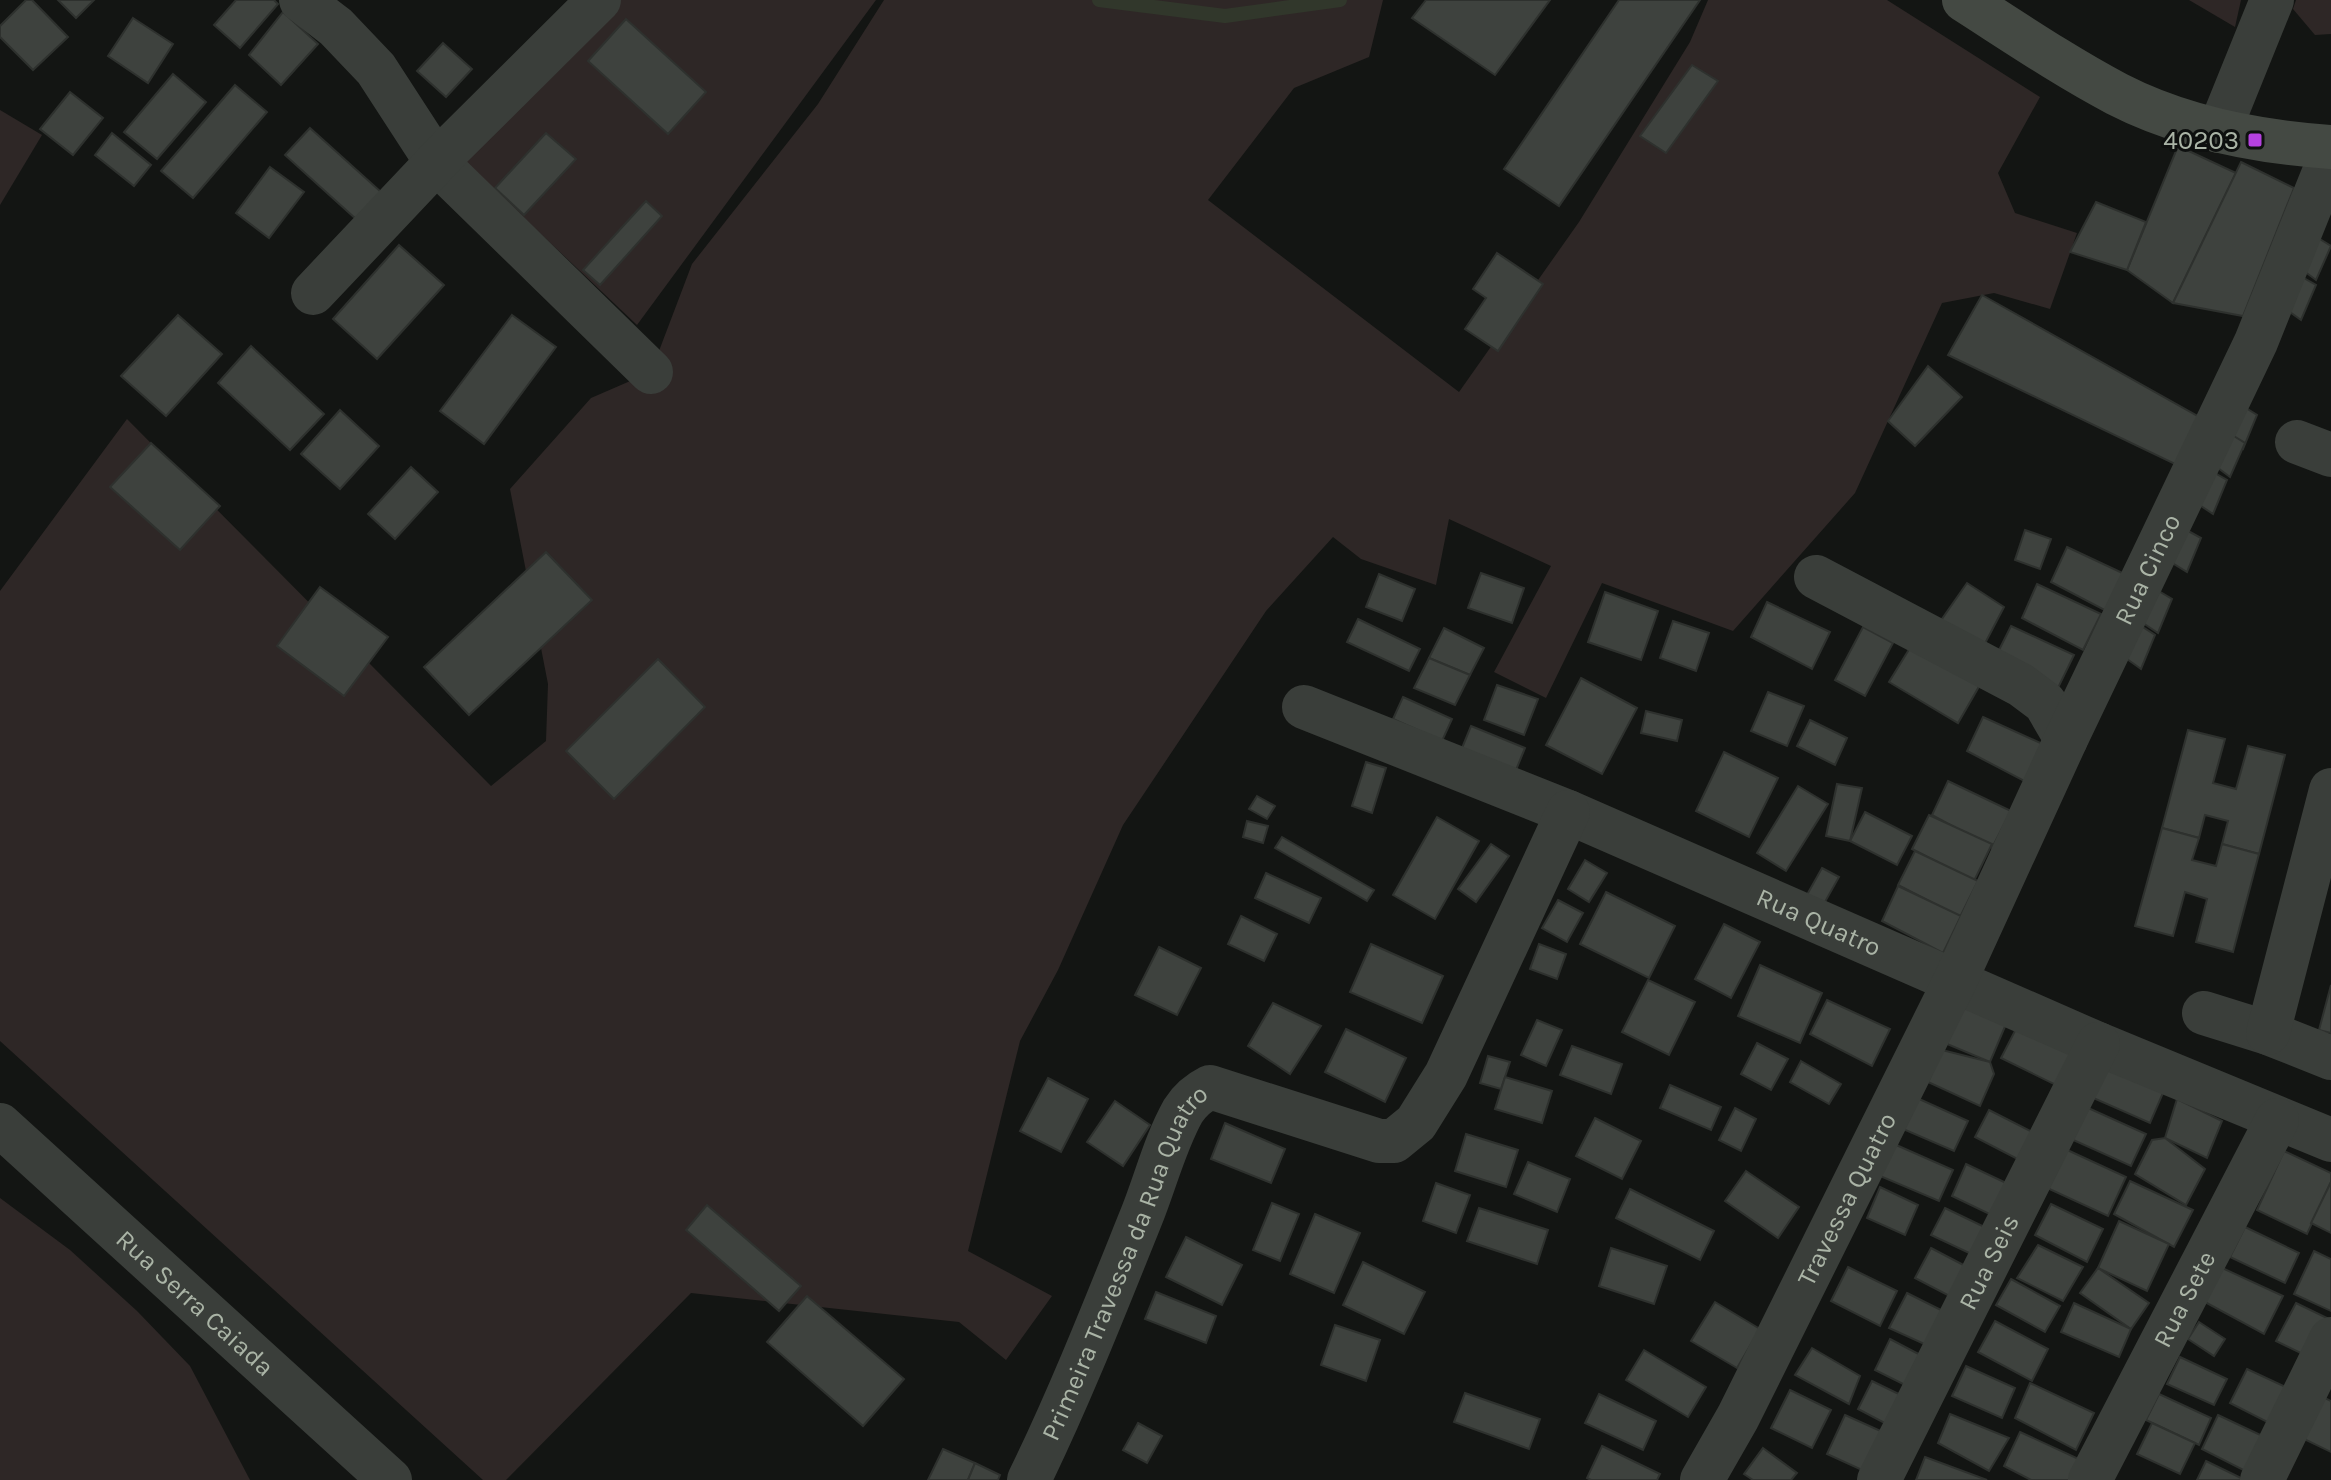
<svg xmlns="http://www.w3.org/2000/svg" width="2331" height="1480" font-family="Karla,sans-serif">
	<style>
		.green { fill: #2e2726 }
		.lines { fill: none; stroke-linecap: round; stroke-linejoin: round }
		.stream { stroke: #31372b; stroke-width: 14 }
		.building { fill: #3e423e; stroke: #2e312e; stroke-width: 2 }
		.street { stroke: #3a3e3a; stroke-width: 44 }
		.secondary { stroke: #444943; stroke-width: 44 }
		.poi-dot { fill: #b541df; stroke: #0e100f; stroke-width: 3 }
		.labels { text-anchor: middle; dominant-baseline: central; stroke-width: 6; stroke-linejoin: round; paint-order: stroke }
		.poi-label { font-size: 26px; fill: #aab4a6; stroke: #0e100f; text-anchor: end }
		.street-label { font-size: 26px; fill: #aab4a6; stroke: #0e100f }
	</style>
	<rect width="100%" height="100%" fill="#131513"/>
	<!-- green -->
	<g class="green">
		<polygon points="599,0 876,0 637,325 450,148"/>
		<polygon points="884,0 1383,0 1369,57 1294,88 1208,200 1459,392 1579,222 1690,42 1708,0 1887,0 2040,97 1998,173 2015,213 2077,233 2050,309 1994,293 1942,303 1855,493 1733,631 1602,583 1546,698 1494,672 1551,566 1449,519 1436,585 1361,559 1333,537 1266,611 1123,825 1058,970 1020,1041 968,1251 1052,1296 1006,1360 959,1322 691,1293 506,1480 483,1480 0,1041 0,591 127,419 491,786 546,741 548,684 510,489 591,398 651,372 692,264 818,104"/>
		<polygon points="2189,0 2241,0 2235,27"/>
		<polygon points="2296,0 2331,0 2331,34 2315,35 2293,9"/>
		<polygon points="0,110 42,135 0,205"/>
		<polygon points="0,1198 70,1250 137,1311 190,1366 250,1480 0,1480"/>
	</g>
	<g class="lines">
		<!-- stream -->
		<polyline class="stream" points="1099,0 1225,16 1340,0"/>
	</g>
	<!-- building -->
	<g class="building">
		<polygon points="26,0 32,0 68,37 33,70 0,37 0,26"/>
		<polygon points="58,0 94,0 76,18"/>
		<polygon points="236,0 274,0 278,4 240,48 214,25"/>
		<polygon points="1426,0 1550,0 1495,75 1412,18"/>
		<polygon points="1619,0 1700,0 1559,206 1504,169"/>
		<polygon points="283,12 318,44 281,85 249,55"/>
		<polygon points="133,18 173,44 148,83 108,56"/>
		<polygon points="626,19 706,92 668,134 588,61"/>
		<polygon points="443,43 472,69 446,97 417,71"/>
		<polygon points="1692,65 1718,81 1666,153 1640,136"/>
		<polygon points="173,74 206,102 157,159 124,132"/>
		<polygon points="235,85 267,112 193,198 161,171"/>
		<polygon points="70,92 103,118 73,155 40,129"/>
		<polygon points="310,128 381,192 356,219 285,155"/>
		<polygon points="112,133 151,165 134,186 95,155"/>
		<polygon points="546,133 576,159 524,215 495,188"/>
		<polygon points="2178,146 2236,173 2173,303 2127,270"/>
		<polygon points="2241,162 2294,188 2243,316 2173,303"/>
		<polygon points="270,167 304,192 269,238 236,213"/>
		<polygon points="646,201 662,216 600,285 583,270"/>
		<polygon points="2096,202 2146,222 2127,270 2070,252"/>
		<polygon points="2310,233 2331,246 2316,280 2296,265"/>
		<polygon points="399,245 444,285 377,359 333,319"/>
		<polygon points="1497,253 1543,284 1498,351 1465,329 1486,298 1473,289"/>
		<polygon points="2295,273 2316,285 2301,320 2280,305"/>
		<polygon points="1982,295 2201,418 2177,465 1948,355"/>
		<polygon points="178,315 222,354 166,416 121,376"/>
		<polygon points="512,315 556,347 484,444 440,411"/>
		<polygon points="251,346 324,414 290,450 218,383"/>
		<polygon points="1928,366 1962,397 1915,446 1888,421"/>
		<polygon points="2238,403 2257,415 2243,449 2222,434"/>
		<polygon points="340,410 379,446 340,489 301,454"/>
		<polygon points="2224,430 2245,443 2230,477 2210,462"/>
		<polygon points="151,443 220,506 180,550 110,487"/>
		<polygon points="411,467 438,492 395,539 368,514"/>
		<polygon points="2206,468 2227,480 2213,514 2192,500"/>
		<polygon points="2181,527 2201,538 2187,572 2166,559"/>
		<polygon points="2025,530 2051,539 2040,569 2015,560"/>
		<polygon points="2067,547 2131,577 2112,614 2051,582"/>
		<polygon points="546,552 592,600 469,715 424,667"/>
		<polygon points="1481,573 1524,588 1512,623 1468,608"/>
		<polygon points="1379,574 1415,589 1402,621 1366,607"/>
		<polygon points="1967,583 2004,607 1980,653 1935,629"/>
		<polygon points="2037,584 2101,614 2083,650 2022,618"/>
		<polygon points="320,587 388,637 344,696 277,646"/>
		<polygon points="2152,587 2172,599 2158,633 2137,619"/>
		<polygon points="1605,592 1658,611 1641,660 1588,642"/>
		<polygon points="1767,602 1830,632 1812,669 1751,637"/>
		<polygon points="1358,619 1420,649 1409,671 1347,642"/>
		<polygon points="1673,621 1709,633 1696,671 1660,658"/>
		<polygon points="2135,622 2155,635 2141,669 2120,654"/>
		<polygon points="2011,626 2074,655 2056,692 1994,660"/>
		<polygon points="1863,627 1893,643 1865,696 1835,680"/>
		<polygon points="1444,628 1484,648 1470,675 1429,658"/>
		<polygon points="1913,643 1981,683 1958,723 1889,682"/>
		<polygon points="1429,658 1470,675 1455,705 1414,688"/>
		<polygon points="658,659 705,707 614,799 566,751"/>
		<polygon points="1581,678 1637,708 1602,774 1546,745"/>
		<polygon points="1497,685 1538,699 1524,735 1484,720"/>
		<polygon points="1768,692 1804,706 1787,746 1751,731"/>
		<polygon points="1403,697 1452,719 1442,741 1393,719"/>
		<polygon points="1646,711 1682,720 1677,741 1641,733"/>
		<polygon points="1983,717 2047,746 2028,783 1967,751"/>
		<polygon points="1810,720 1847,738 1835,765 1797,746"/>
		<polygon points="1471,726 1525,748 1516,770 1462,748"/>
		<polygon points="2188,730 2225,739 2213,783 2236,789 2248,746 2285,755 2259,854 2222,844 2228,821 2205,815 2199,838 2162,828"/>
		<polygon points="1724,752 1778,778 1749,837 1696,811"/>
		<polygon points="1366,762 1386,768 1372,813 1352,806"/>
		<polygon points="1948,781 2011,811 1992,848 1932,815"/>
		<polygon points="1837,784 1862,788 1850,841 1826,836"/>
		<polygon points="1798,786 1828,804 1786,871 1757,853"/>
		<polygon points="1257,796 1275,806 1267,819 1249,809"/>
		<polygon points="1865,812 1912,836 1897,865 1850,841"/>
		<polygon points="1929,815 1992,844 1974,881 1912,849"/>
		<polygon points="1437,817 1479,841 1435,919 1393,895"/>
		<polygon points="1247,821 1268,826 1263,843 1243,837"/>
		<polygon points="2162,828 2199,838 2192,860 2216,866 2222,844 2259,854 2233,952 2196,942 2207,899 2185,892 2173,936 2135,926"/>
		<polygon points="1282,837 1374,890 1367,901 1275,848"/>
		<polygon points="1491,844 1509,856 1476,902 1458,889"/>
		<polygon points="1915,851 1978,881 1960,917 1898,885"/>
		<polygon points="1585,860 1607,873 1589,902 1568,889"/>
		<polygon points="1822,868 1839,877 1821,909 1804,900"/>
		<polygon points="1266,873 1321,898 1309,923 1255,898"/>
		<polygon points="1898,886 1961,916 1943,953 1882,921"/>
		<polygon points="1606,892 1675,926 1649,978 1580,944"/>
		<polygon points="1558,900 1583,913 1567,942 1542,928"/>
		<polygon points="1241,916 1277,934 1264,961 1228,944"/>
		<polygon points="1724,924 1760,942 1731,998 1695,979"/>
		<polygon points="1371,944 1443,976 1422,1023 1350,992"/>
		<polygon points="1539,944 1566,954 1557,979 1530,969"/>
		<polygon points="1159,947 1201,968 1177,1015 1135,995"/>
		<polygon points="1760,965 1822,993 1800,1043 1738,1016"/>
		<polygon points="1648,980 1695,1002 1669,1055 1622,1032"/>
		<polygon points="2331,985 2331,1033 2319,1030"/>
		<polygon points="1966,999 2009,1017 1990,1062 1947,1044"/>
		<polygon points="1827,1000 1890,1029 1872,1066 1810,1034"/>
		<polygon points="1273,1003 1321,1026 1290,1074 1248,1046"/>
		<polygon points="1537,1020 1562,1030 1546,1066 1521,1055"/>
		<polygon points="2019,1023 2081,1054 2064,1089 2001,1058"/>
		<polygon points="1346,1029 1406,1058 1385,1102 1325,1072"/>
		<polygon points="1757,1043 1788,1059 1771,1090 1741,1074"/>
		<polygon points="1572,1046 1622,1064 1611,1094 1560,1075"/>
		<polygon points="1942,1050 1990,1062 1994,1074 1980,1106 1928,1082"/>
		<polygon points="1488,1056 1510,1062 1501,1089 1480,1083"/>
		<polygon points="1801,1061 1841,1084 1829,1104 1790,1082"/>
		<polygon points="2107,1061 2166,1086 2150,1123 2091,1097"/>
		<polygon points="1505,1077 1552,1091 1542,1123 1495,1109"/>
		<polygon points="1048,1078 1088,1099 1061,1152 1020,1131"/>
		<polygon points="1670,1085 1721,1107 1711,1130 1660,1108"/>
		<polygon points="1917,1098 1968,1121 1954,1151 1903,1129"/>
		<polygon points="2177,1099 2222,1121 2207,1158 2165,1138"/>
		<polygon points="1115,1101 1150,1125 1123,1166 1087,1142"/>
		<polygon points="2086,1107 2146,1134 2131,1166 2071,1139"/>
		<polygon points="1735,1108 1756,1119 1741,1151 1719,1140"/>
		<polygon points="1989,1110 2040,1136 2027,1164 1975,1137"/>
		<polygon points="1595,1118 1641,1141 1622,1179 1576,1156"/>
		<polygon points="1225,1123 1285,1149 1271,1183 1211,1159"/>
		<polygon points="1466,1134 1518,1150 1506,1187 1455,1171"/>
		<polygon points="2165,1138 2205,1169 2186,1205 2135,1174 2152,1140"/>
		<polygon points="1894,1144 1953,1170 1939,1201 1880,1176"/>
		<polygon points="2063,1148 2126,1177 2108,1216 2045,1187"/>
		<polygon points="2284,1151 2331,1173 2331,1182 2307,1234 2257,1210"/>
		<polygon points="1528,1162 1570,1179 1557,1212 1514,1194"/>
		<polygon points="1966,1164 2021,1190 2006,1222 1952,1196"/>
		<polygon points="1746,1171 1799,1207 1778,1238 1725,1201"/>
		<polygon points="2130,1181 2193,1210 2174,1247 2114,1214"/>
		<polygon points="2331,1182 2331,1233 2311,1223"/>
		<polygon points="1436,1183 1470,1195 1456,1233 1423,1221"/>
		<polygon points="1880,1187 1918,1205 1905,1235 1867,1218"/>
		<polygon points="1630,1189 1714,1231 1700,1260 1616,1218"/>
		<polygon points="1272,1203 1299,1214 1280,1261 1253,1250"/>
		<polygon points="2051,1204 2103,1229 2087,1262 2035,1235"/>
		<polygon points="707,1205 801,1286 779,1311 686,1230"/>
		<polygon points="1479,1208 1548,1230 1537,1264 1467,1241"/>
		<polygon points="1945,1208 1999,1234 1986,1261 1931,1235"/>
		<polygon points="1315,1214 1360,1233 1334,1293 1290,1274"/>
		<polygon points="2119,1221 2169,1244 2147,1291 2098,1268"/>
		<polygon points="2245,1227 2299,1253 2285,1283 2230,1257"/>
		<polygon points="1186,1237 1242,1265 1222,1305 1166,1277"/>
		<polygon points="2038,1245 2083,1267 2063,1301 2017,1278"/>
		<polygon points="1611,1248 1667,1266 1654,1304 1599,1286"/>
		<polygon points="1931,1248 1973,1270 1957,1300 1915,1278"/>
		<polygon points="2314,1251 2331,1259 2331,1311 2294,1294"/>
		<polygon points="1363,1262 1425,1292 1404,1334 1343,1305"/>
		<polygon points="1848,1267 1897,1291 1880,1326 1831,1301"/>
		<polygon points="2220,1267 2283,1296 2264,1334 2203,1301"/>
		<polygon points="2098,1268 2149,1303 2131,1329 2080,1293"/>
		<polygon points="2011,1279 2060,1306 2045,1332 1996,1305"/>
		<polygon points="1156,1292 1216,1316 1206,1343 1145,1319"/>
		<polygon points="1907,1293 1949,1314 1933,1348 1889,1328"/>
		<polygon points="807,1296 904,1379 863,1426 767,1342"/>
		<polygon points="1715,1302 1760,1329 1737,1368 1691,1341"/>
		<polygon points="2074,1303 2131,1329 2119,1357 2061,1332"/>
		<polygon points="2296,1303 2329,1319 2313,1359 2276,1341"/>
		<polygon points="1995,1321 2048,1349 2032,1381 1978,1352"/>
		<polygon points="2199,1322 2225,1339 2214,1356 2188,1339"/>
		<polygon points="1335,1325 1380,1340 1366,1381 1321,1365"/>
		<polygon points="1890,1339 1928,1359 1913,1389 1875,1370"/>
		<polygon points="1812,1348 1860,1376 1849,1404 1795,1375"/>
		<polygon points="1644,1350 1706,1387 1688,1417 1626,1380"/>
		<polygon points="2180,1357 2227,1379 2214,1405 2167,1384"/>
		<polygon points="1966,1366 2015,1388 2002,1418 1952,1396"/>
		<polygon points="2247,1369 2294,1391 2277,1427 2230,1403"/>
		<polygon points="1872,1381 1909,1399 1894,1428 1858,1409"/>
		<polygon points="2030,1383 2094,1413 2076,1450 2015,1418"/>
		<polygon points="1790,1390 1831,1410 1812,1448 1771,1428"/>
		<polygon points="1465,1393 1540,1419 1529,1449 1454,1422"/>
		<polygon points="1599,1394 1656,1421 1643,1450 1585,1423"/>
		<polygon points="2159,1394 2211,1418 2199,1445 2146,1420"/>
		<polygon points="2321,1396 2331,1401 2331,1452 2302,1438"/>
		<polygon points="1950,1414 2009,1438 1989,1471 1938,1443"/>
		<polygon points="1845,1415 1894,1437 1875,1476 1827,1454"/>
		<polygon points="2218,1415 2271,1440 2255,1476 2202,1449"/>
		<polygon points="1138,1423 1162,1436 1147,1463 1123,1450"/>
		<polygon points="2152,1423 2195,1443 2180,1474 2137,1454"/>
		<polygon points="2020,1432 2083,1461 2074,1480 2031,1480 2004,1466"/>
		<polygon points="1602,1446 1660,1474 1657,1480 1591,1480 1587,1478"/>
		<polygon points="1763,1448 1797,1473 1791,1480 1753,1480 1744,1474"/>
		<polygon points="943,1449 975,1463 968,1480 928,1480"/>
		<polygon points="1925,1457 1987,1480 1916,1480"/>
		<polygon points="2206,1461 2245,1480 2197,1480"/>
		<polygon points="975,1463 1000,1475 998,1480 968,1480"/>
	</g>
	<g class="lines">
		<!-- street -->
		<g class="street">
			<polyline points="301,0 336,27 376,69 437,163 651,372"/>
			<polyline points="2219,131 2272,0"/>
			<polyline points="313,293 450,148 599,0"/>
			<polyline points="2297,442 2331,455"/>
			<polyline points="1816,577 2021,685 2045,703 2066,739"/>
			<path id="s1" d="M1304,707L1568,812L2098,1044L2331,1140"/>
			<polyline points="2204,1013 2268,1033 2331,1058"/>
			<polyline points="2268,1033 2331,790"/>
			<path id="s2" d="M0,1125L390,1480"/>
			<path id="s3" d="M1029,1480C1070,1396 1105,1307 1140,1220C1155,1184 1164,1145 1183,1111C1190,1100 1198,1093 1210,1087L1379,1141H1394L1416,1123L1446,1075L1568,812"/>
			<path id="s4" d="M1702,1480L1738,1417L1955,981L2066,739L2256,342L2331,155"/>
			<path id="s5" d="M1879,1480L2098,1044"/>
			<path id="s6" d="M2090,1480L2277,1120"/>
			<polyline points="2262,1480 2331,1339"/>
		</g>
		<!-- secondary -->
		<path class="secondary" d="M1964,0C2014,32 2064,66 2117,94C2183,128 2258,142 2331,147"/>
	</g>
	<!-- markers -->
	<rect class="poi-dot" x="2247" y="132" width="16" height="16" rx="4"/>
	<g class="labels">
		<!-- poi labels -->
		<g class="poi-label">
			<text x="2239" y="140">40203</text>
		</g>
		<!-- street labels -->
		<g class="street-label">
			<text stroke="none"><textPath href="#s4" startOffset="1014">Rua Cinco</textPath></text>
			<text stroke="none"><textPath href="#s1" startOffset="558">Rua Quatro</textPath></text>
			<text stroke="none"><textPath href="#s4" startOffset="316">Travessa Quatro</textPath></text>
			<text stroke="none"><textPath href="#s5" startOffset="244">Rua Seis</textPath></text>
			<text stroke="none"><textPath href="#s3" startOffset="238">Primeira Travessa da Rua Quatro</textPath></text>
			<text stroke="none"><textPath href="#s6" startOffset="204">Rua Sete</textPath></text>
			<text stroke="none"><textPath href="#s2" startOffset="264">Rua Serra Caiada</textPath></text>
		</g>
	</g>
</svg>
